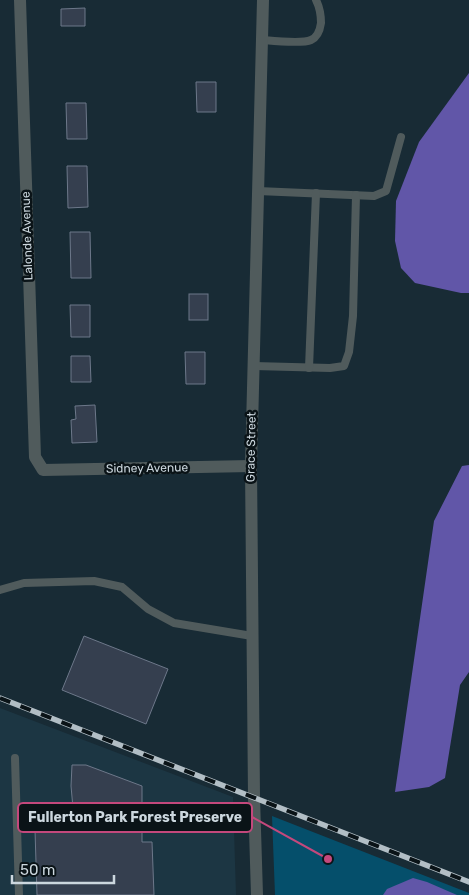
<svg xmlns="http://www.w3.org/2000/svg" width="469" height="895" font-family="Rubik,sans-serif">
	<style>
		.built { fill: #1c3643 }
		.green { fill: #054f6b }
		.water { fill: #6156a8 }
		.building { fill: #353f4f; stroke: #6d788a }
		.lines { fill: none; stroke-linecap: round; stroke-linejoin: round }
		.service { stroke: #505b5c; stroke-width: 8 }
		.minor { stroke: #505b5c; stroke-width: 12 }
		.tertiary { stroke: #505b5c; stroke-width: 12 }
		.rail-casing { stroke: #b2bec5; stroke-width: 5.5 }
		.rail { stroke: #0a1317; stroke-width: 4; stroke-dasharray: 11; stroke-linecap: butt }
		.labels { text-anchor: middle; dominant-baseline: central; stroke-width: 5; stroke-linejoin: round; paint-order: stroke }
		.street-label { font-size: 12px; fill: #ccd7de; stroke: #0a1317 }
		.leader { fill: none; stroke: #c4487c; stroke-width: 2 }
		.callout-dot { fill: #c4487c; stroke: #0a1317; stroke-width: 2 }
		.callout { fill: #0a1317; stroke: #c4487c; stroke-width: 2 }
		.callout-label { font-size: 14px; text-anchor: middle; font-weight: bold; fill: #ccd7de }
	</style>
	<rect width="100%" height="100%" fill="#182b35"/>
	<!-- built -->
	<polygon class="built" points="0,708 233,797 236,895 0,895"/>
	<!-- green -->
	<polygon class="green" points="272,816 469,893 469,895 275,895"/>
	<!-- water -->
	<g class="water">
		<polygon points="469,73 469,293 461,293 415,283 401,268 395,241 396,201 419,142"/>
		<polygon points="469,465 469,672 460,685 445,778 429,787 395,792 434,521 462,466"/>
		<polygon points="413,878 427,882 457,895 383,895 387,889"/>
	</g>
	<!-- building -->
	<g class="building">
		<polygon points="85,8 85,26 61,26 61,9"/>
		<polygon points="196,82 216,82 216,112 197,112"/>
		<polygon points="66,103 86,103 87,139 67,139"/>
		<polygon points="67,166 87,166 88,207 68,208"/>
		<polygon points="70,232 90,232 91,278 71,278"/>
		<rect x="189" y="294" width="19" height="26"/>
		<polygon points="70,305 90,305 90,337 71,337"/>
		<polygon points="185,352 205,352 205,384 186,384"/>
		<polygon points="71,356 90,356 91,382 71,382"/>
		<polygon points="95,405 97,442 72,443 71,420 76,419 75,406"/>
		<polygon points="84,636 168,669 146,724 62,690"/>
		<polygon points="72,765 86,765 142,786 142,842 152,842 154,895 37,895 35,830 75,830 71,786"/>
	</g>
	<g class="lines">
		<!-- service -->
		<g class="service">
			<path d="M262,40C274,41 302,44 311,40C318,37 320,30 321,23C321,14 320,8 316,0"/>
			<polyline points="258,191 374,196 386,191 401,137"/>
			<polyline points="253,366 330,368 344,366 349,352 353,316 356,195"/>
			<polyline points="309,368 316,193"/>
			<polyline points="0,590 24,583 94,581 122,587 148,609 174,623 252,636"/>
			<polyline points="15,758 19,895"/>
		</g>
		<!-- minor -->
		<polyline class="minor" points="20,0 35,457 43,470 251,466"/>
		<!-- tertiary -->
		<polyline class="tertiary" points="257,895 254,797 251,466 263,0"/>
		<defs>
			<polyline id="rail" points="0,698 469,882"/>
		</defs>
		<!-- rail casing -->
		<use href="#rail" class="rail-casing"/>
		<!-- rail -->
		<use href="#rail" class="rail"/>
	</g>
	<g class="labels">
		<!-- street labels -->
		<g class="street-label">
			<text transform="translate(27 236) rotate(-92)">Lalonde Avenue</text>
			<text transform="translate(251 447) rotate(-89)">Grace Street</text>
			<text transform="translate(147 468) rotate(-1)">Sidney Avenue</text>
		</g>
	</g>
	<!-- callouts -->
	<path class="leader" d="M328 859L252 817"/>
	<circle class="callout-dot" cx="328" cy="859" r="5"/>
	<rect class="callout" x="18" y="803" width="234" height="29" rx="5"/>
	<g class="callout-label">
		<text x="135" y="822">Fullerton Park Forest Preserve</text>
	</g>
	<!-- scale -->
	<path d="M12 875v8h102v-8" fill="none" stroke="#ccd7de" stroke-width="2.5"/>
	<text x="20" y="875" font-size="15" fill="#ccd7de" stroke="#0a1317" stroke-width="4" paint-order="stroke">50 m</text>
</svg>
